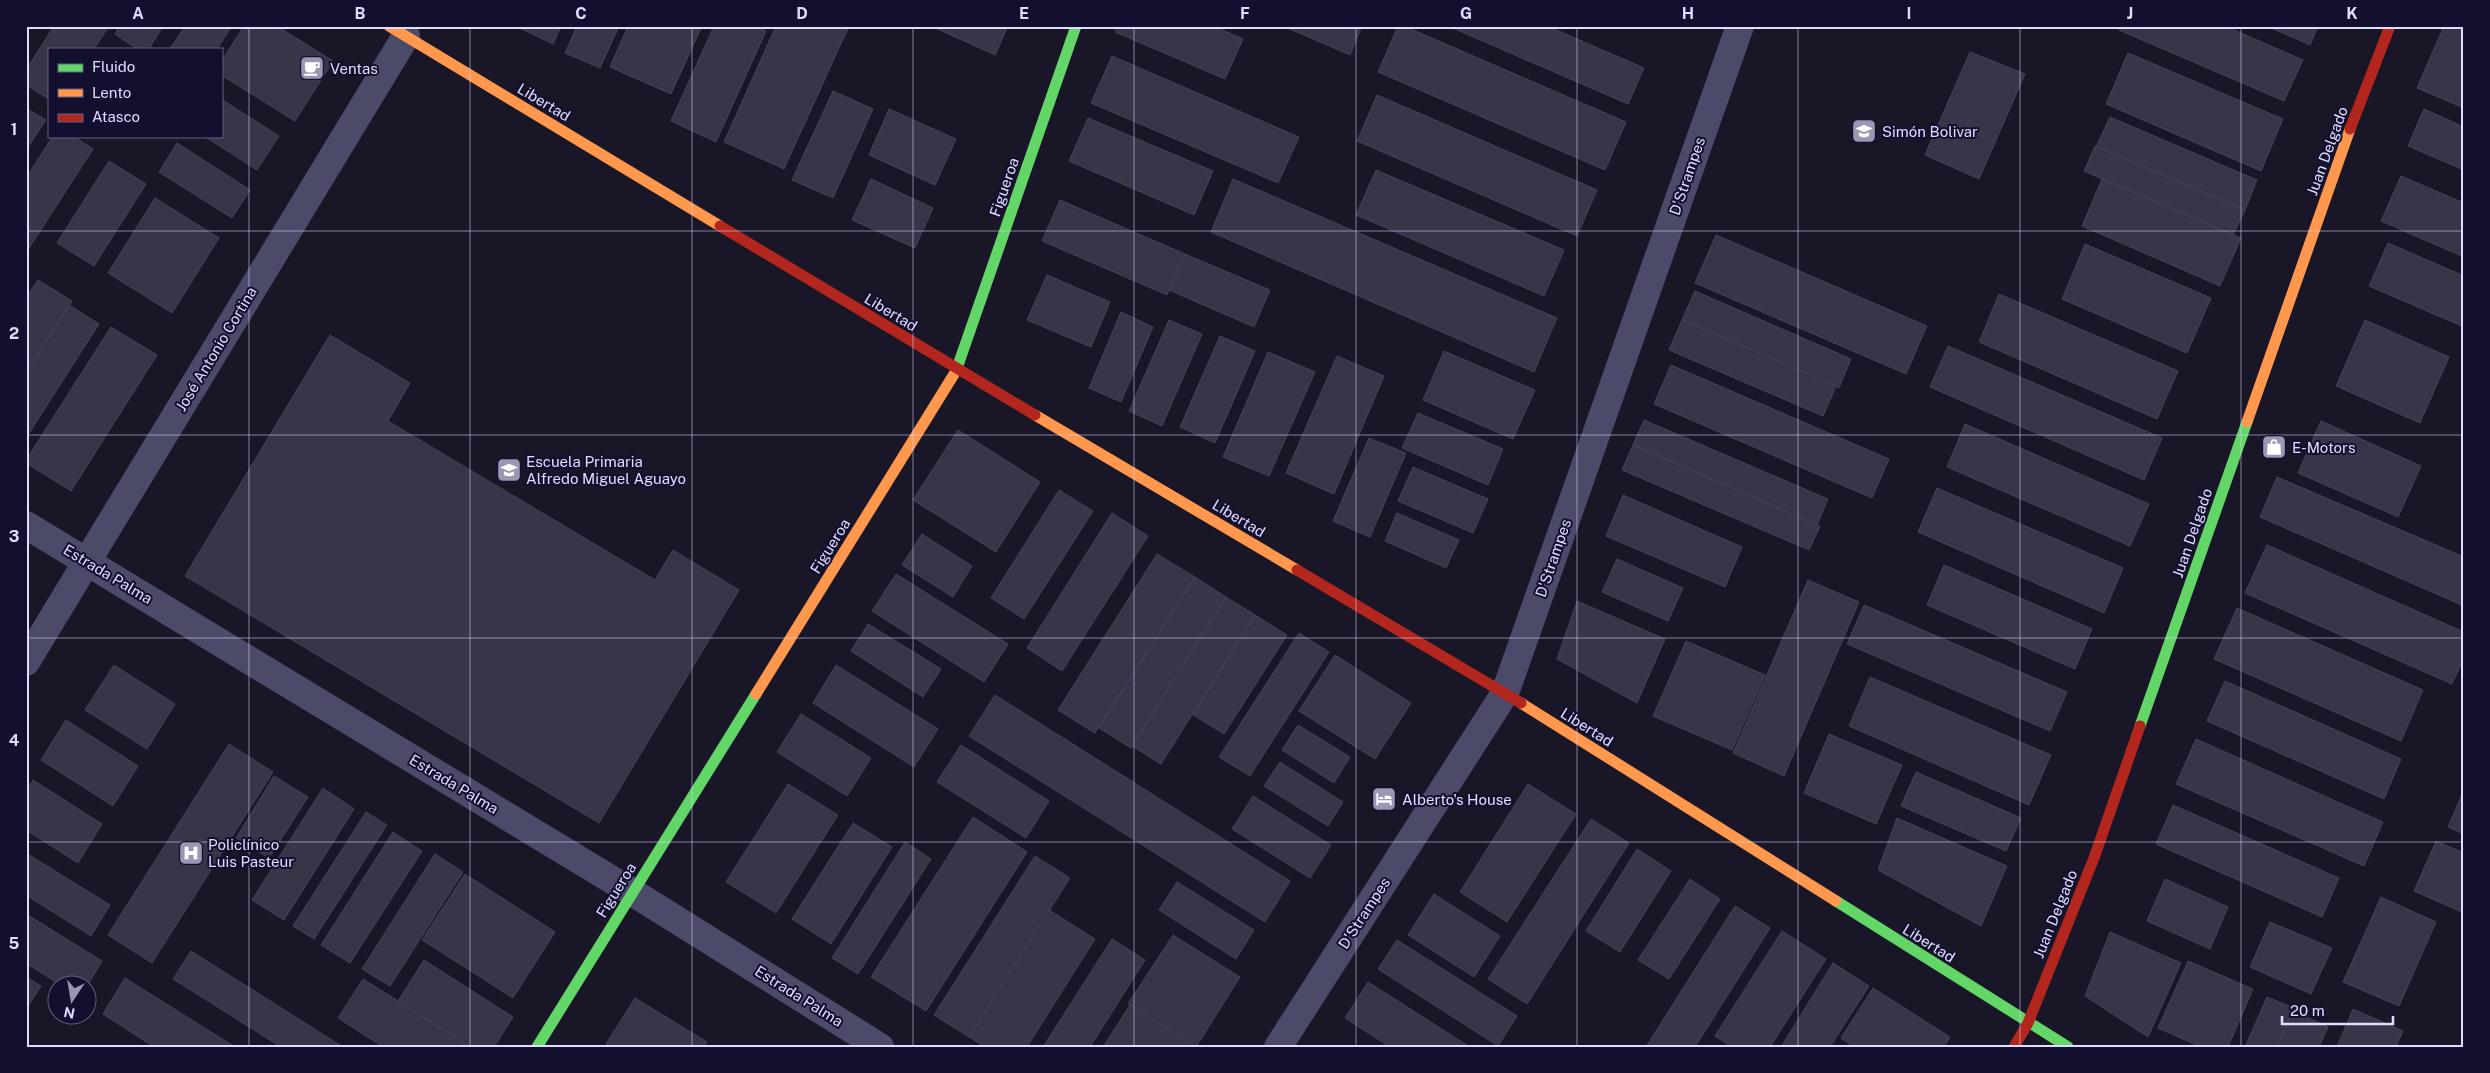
<svg xmlns="http://www.w3.org/2000/svg" width="2490" height="1073" font-family="'Public Sans',sans-serif">
	<style>
		.building { fill: #383549; stroke: #45415b }
		.lines { fill: none; stroke-linecap: round; stroke-linejoin: round }
		.street { stroke: #4b4b69; stroke-width: 28 }
		.fast { stroke: #63d668; stroke-width: 11 }
		.slow { stroke: #ff974d; stroke-width: 11 }
		.jam { stroke: #b3261e; stroke-width: 11 }
		.grid { fill: none; stroke: #e0ddff; stroke-width: 1; stroke-opacity: 0.55 }
		.labels { text-anchor: middle; dominant-baseline: central; stroke-width: 4; stroke-linejoin: round; paint-order: stroke }
		.poi-label { font-size: 15px; fill: #e0ddff; stroke: #130f2f; text-anchor: start }
		.street-label { font-size: 15px; fill: #e0ddff; stroke: #130f2f }
		.neatline { fill: none; stroke: #e0ddff; stroke-width: 2 }
		.grid-label { font-size: 16px; text-anchor: middle; font-weight: bold; fill: #e0ddff }
	</style>
	<rect width="100%" height="100%" fill="#191628"/>
	<!-- building -->
	<g class="building">
		<polygon points="54,26 109,26 94,49 49,49 49,99 26,85 26,70"/>
		<polygon points="120,26 163,26 149,49 137,49 115,34"/>
		<polygon points="185,26 232,26 217,49 170,49"/>
		<polygon points="244,26 277,26 333,61 295,121 221,75 221,62"/>
		<polygon points="516,26 561,26 553,44"/>
		<polygon points="577,26 619,26 600,68 565,53"/>
		<polygon points="628,26 702,26 671,94 610,67"/>
		<polygon points="714,26 756,26 766,31 716,142 671,121"/>
		<polygon points="776,26 849,26 784,169 724,142"/>
		<polygon points="931,26 1008,26 995,55"/>
		<polygon points="1118,26 1213,26 1243,39 1225,79 1115,32"/>
		<polygon points="1283,26 1362,26 1350,55"/>
		<polygon points="1398,26 1404,26 1626,122 1605,170 1378,72"/>
		<polygon points="1448,26 1547,26 1644,68 1628,104"/>
		<polygon points="2120,26 2225,26 2303,60 2284,101 2119,30"/>
		<polygon points="2267,26 2318,26 2310,45"/>
		<polygon points="2444,26 2464,26 2464,108 2417,88"/>
		<polygon points="1970,52 2025,74 1979,179 1925,155"/>
		<polygon points="2128,53 2283,119 2261,171 2106,104"/>
		<polygon points="1112,56 1299,137 1278,183 1091,103"/>
		<polygon points="833,91 873,109 833,198 792,180"/>
		<polygon points="1377,95 1597,190 1577,236 1357,141"/>
		<polygon points="221,99 279,136 257,170 204,136 221,136"/>
		<polygon points="26,108 46,120 26,150"/>
		<polygon points="889,109 956,139 935,185 869,155"/>
		<polygon points="2424,109 2464,127 2464,170 2408,146"/>
		<polygon points="2110,117 2257,180 2245,210 2096,147"/>
		<polygon points="1088,118 1213,171 1194,215 1069,161"/>
		<polygon points="53,136 73,136 93,149 26,253 26,178"/>
		<polygon points="177,143 250,190 232,218 159,172"/>
		<polygon points="2095,146 2245,210 2233,235 2084,171"/>
		<polygon points="109,161 146,184 94,266 57,243"/>
		<polygon points="1376,170 1564,250 1544,296 1356,215"/>
		<polygon points="2401,176 2464,203 2464,257 2381,221"/>
		<polygon points="871,179 933,208 915,248 852,220"/>
		<polygon points="1233,179 1557,318 1534,372 1211,232"/>
		<polygon points="2102,179 2241,238 2220,286 2082,226"/>
		<polygon points="155,198 219,238 172,313 108,273"/>
		<polygon points="1060,200 1185,254 1167,295 1042,241"/>
		<polygon points="1716,235 1927,326 1906,374 1695,283"/>
		<polygon points="2388,243 2464,276 2464,327 2369,286"/>
		<polygon points="2085,244 2211,298 2187,353 2062,299"/>
		<polygon points="1185,254 1270,290 1254,327 1169,290"/>
		<polygon points="1047,275 1110,302 1091,347 1027,320"/>
		<polygon points="38,280 72,301 26,373 26,298"/>
		<polygon points="1695,291 1851,359 1839,388 1682,320"/>
		<polygon points="1999,294 2178,371 2157,419 1979,342"/>
		<polygon points="69,305 99,324 26,438 26,373"/>
		<polygon points="1121,312 1153,327 1121,402 1089,388"/>
		<polygon points="1169,320 1202,334 1162,426 1129,411"/>
		<polygon points="1682,320 1836,386 1823,416 1669,350"/>
		<polygon points="2365,320 2449,357 2420,423 2336,386"/>
		<polygon points="111,327 157,355 71,491 26,463 26,460"/>
		<polygon points="330,335 410,383 388,421 655,580 673,550 739,590 599,823 185,576"/>
		<polygon points="1220,336 1255,351 1215,443 1180,427"/>
		<polygon points="1948,346 2162,438 2144,480 1930,387"/>
		<polygon points="1444,351 1535,390 1513,439 1423,400"/>
		<polygon points="1268,352 1315,372 1269,476 1223,457"/>
		<polygon points="1337,356 1384,376 1334,494 1286,473"/>
		<polygon points="1671,365 1889,459 1872,498 1654,404"/>
		<polygon points="1418,413 1503,449 1488,485 1402,448"/>
		<polygon points="1644,420 1828,499 1817,525 1633,445"/>
		<polygon points="2321,421 2421,466 2398,517 2298,473"/>
		<polygon points="1965,424 2149,504 2130,546 1947,467"/>
		<polygon points="958,430 1040,482 996,552 913,500"/>
		<polygon points="1369,438 1406,453 1370,537 1333,521"/>
		<polygon points="1633,445 1820,526 1809,550 1622,470"/>
		<polygon points="1413,467 1488,499 1473,533 1398,501"/>
		<polygon points="2277,477 2464,557 2464,606 2260,517"/>
		<polygon points="1937,488 2123,568 2104,613 1918,532"/>
		<polygon points="1059,490 1093,511 1024,619 991,598"/>
		<polygon points="1623,495 1742,547 1725,587 1606,536"/>
		<polygon points="1112,513 1148,536 1062,671 1027,648"/>
		<polygon points="1397,513 1459,540 1446,568 1385,541"/>
		<polygon points="922,534 972,566 953,597 902,565"/>
		<polygon points="2267,545 2464,632 2464,658 2452,684 2245,593"/>
		<polygon points="1157,554 1195,577 1095,733 1058,710"/>
		<polygon points="1617,559 1683,588 1668,621 1602,592"/>
		<polygon points="1944,565 2092,629 2075,669 1927,605"/>
		<polygon points="896,574 1008,644 984,682 872,611"/>
		<polygon points="1195,577 1226,597 1131,748 1099,728"/>
		<polygon points="1808,580 1859,602 1784,776 1733,753"/>
		<polygon points="1226,597 1255,615 1161,764 1132,746"/>
		<polygon points="1577,601 1665,639 1637,703 1557,659"/>
		<polygon points="1864,605 2067,692 2050,731 1847,644"/>
		<polygon points="2237,608 2423,690 2401,741 2214,659"/>
		<polygon points="1255,615 1287,635 1224,734 1193,715"/>
		<polygon points="868,624 941,669 923,697 851,651"/>
		<polygon points="1299,633 1329,652 1250,776 1219,757"/>
		<polygon points="1686,641 1765,675 1732,750 1653,716"/>
		<polygon points="1335,655 1411,703 1375,759 1299,711"/>
		<polygon points="114,665 175,704 147,749 85,710"/>
		<polygon points="836,665 938,729 914,767 813,703"/>
		<polygon points="1870,677 2051,755 2029,805 1849,726"/>
		<polygon points="2225,681 2401,759 2384,799 2207,721"/>
		<polygon points="995,695 1290,881 1265,922 969,736"/>
		<polygon points="801,714 871,758 847,796 777,752"/>
		<polygon points="66,720 138,766 113,806 41,760"/>
		<polygon points="1298,725 1350,757 1334,783 1282,750"/>
		<polygon points="1829,734 1902,765 1876,824 1804,793"/>
		<polygon points="2196,739 2383,822 2364,866 2176,784"/>
		<polygon points="229,744 273,772 152,963 108,935"/>
		<polygon points="961,745 1049,801 1026,838 937,782"/>
		<polygon points="1280,762 1343,802 1328,826 1264,786"/>
		<polygon points="1916,772 2021,818 2006,851 1901,806"/>
		<polygon points="274,776 308,797 269,858 236,838"/>
		<polygon points="33,780 102,824 78,863 26,830 26,791"/>
		<polygon points="788,784 838,815 776,913 726,882"/>
		<polygon points="1528,784 1576,814 1507,922 1460,892"/>
		<polygon points="323,788 354,809 284,920 252,900"/>
		<polygon points="2464,790 2464,834 2448,827"/>
		<polygon points="1253,796 1331,845 1310,878 1232,829"/>
		<polygon points="2173,805 2339,878 2322,917 2156,844"/>
		<polygon points="366,812 387,825 314,939 293,926"/>
		<polygon points="973,817 1027,852 926,1011 871,977"/>
		<polygon points="1897,818 2007,866 1981,926 1878,870"/>
		<polygon points="1591,819 1629,843 1527,1004 1488,979"/>
		<polygon points="853,823 892,847 831,944 792,919"/>
		<polygon points="393,832 422,851 350,963 321,945"/>
		<polygon points="2436,841 2464,853 2464,913 2414,891"/>
		<polygon points="905,842 931,859 858,974 832,958"/>
		<polygon points="1637,849 1671,871 1620,952 1586,931"/>
		<polygon points="26,853 110,905 91,936 26,895"/>
		<polygon points="435,854 463,872 390,986 362,969"/>
		<polygon points="1035,856 1070,878 969,1037 934,1015"/>
		<polygon points="465,874 555,932 513,998 422,940"/>
		<polygon points="1690,879 1720,899 1669,979 1638,960"/>
		<polygon points="2165,879 2228,907 2210,949 2147,921"/>
		<polygon points="1177,882 1254,930 1236,959 1159,910"/>
		<polygon points="1434,894 1500,936 1474,977 1408,935"/>
		<polygon points="2381,897 2436,922 2399,1006 2343,982"/>
		<polygon points="1735,906 1770,928 1695,1047 1646,1047"/>
		<polygon points="1049,910 1095,939 1027,1047 985,1047 969,1037"/>
		<polygon points="26,914 102,961 87,986 62,986 26,963"/>
		<polygon points="2270,922 2332,948 2311,994 2250,967"/>
		<polygon points="1782,931 1826,959 1770,1047 1732,1047 1715,1036"/>
		<polygon points="2110,932 2181,963 2148,1037 2085,996"/>
		<polygon points="1173,935 1240,977 1196,1047 1128,1004"/>
		<polygon points="1112,939 1145,960 1090,1047 1043,1047"/>
		<polygon points="1397,940 1517,1016 1498,1046 1378,969"/>
		<polygon points="191,951 343,1047 281,1047 173,979"/>
		<polygon points="424,960 513,1017 494,1047 471,1047 398,1001"/>
		<polygon points="2188,961 2253,989 2228,1047 2201,1047 2158,1028"/>
		<polygon points="1833,963 1869,986 1830,1047 1781,1047"/>
		<polygon points="26,977 41,986 26,1009"/>
		<polygon points="125,978 235,1047 154,1047 103,1014"/>
		<polygon points="363,979 398,1001 471,1047 383,1047 338,1018"/>
		<polygon points="1368,982 1470,1047 1390,1047 1345,1018"/>
		<polygon points="1873,988 1950,1037 1944,1047 1854,1047 1841,1038"/>
		<polygon points="2267,997 2294,1008 2293,1011 2277,1047 2245,1047"/>
		<polygon points="635,998 707,1042 704,1047 610,1047 606,1044"/>
		<polygon points="1130,1005 1196,1047 1103,1047"/>
		<polygon points="2353,1009 2403,1031 2396,1047 2337,1047"/>
		<polygon points="2293,1011 2328,1027 2319,1047 2277,1047"/>
	</g>
	<g class="lines">
		<!-- street -->
		<g class="street">
			<polyline points="26,525 632,892 880,1047"/>
			<polyline points="26,662 406,36"/>
			<polyline points="1278,1047 1505,693 1740,26"/>
		</g>
		<!-- fast -->
		<g class="fast">
			<polyline points="956,371 1076,26"/>
			<polyline points="2140,726 2247,422"/>
			<polyline points="1836,901 2068,1047"/>
			<polyline points="537,1047 756,694"/>
		</g>
		<!-- slow -->
		<g class="slow">
			<polyline points="389,26 720,226"/>
			<polyline points="1035,415 1297,570"/>
			<polyline points="2247,422 2350,129"/>
			<polyline points="756,694 956,371"/>
			<polyline points="1521,703 1836,901"/>
		</g>
		<!-- jam -->
		<g class="jam">
			<polyline points="2350,129 2390,26"/>
			<polyline points="720,226 1035,415"/>
			<polyline points="1297,570 1521,703"/>
			<polyline points="2014,1047 2028,1023 2094,858 2140,726"/>
		</g>
	</g>
	<!-- grid -->
	<path class="grid" d="M249,26V1047M470,26V1047M692,26V1047M913,26V1047M1134,26V1047M1356,26V1047M1577,26V1047M1798,26V1047M2020,26V1047M2241,26V1047M26,231H2464M26,435H2464M26,638H2464M26,842H2464"/>
	<!-- icons -->
	<defs>
		<symbol id="cafe-square" viewBox="-11 -11 22 22"><rect x="-9" y="-9" width="18" height="18" rx="4" fill="#9a97b4" stroke="#130f2f"/><path d="M-5.5-4.5H6V0H3Q3 3.5 0 3.5H-2.5Q-5.5 3.5-5.5 0ZM3-3.2v2h1.7v-2ZM-6 4.5H4V6H-6Z" fill="#fff"/></symbol>
		<symbol id="school-square" viewBox="-11 -11 22 22"><rect x="-9" y="-9" width="18" height="18" rx="4" fill="#9a97b4" stroke="#130f2f"/><path d="M0-5L7-2L0 1L-7-2ZM-4 1L0 2.5L4 1V4Q0 6-4 4Z" fill="#fff"/></symbol>
		<symbol id="shop-square" viewBox="-11 -11 22 22"><rect x="-9" y="-9" width="18" height="18" rx="4" fill="#9a97b4" stroke="#130f2f"/><path d="M-5-2.5h2.3a2.7 3.5 0 0 1 5.4 0H5L5.5 6h-11ZM-1.5-2.5h3a1.5 2.3 0 0 0-3 0Z" fill="#fff"/></symbol>
		<symbol id="hotel-square" viewBox="-11 -11 22 22"><rect x="-9" y="-9" width="18" height="18" rx="4" fill="#9a97b4" stroke="#130f2f"/><path d="M-6-4.5h1.5V1H6V5H4.5V3h-9V5H-6ZM-4 0a1.8 1.8 0 1 1 3.6 0ZM.5 0V-2.5h3Q6-2.5 6 0Z" fill="#fff"/></symbol>
		<symbol id="hospital-square" viewBox="-11 -11 22 22"><rect x="-9" y="-9" width="18" height="18" rx="4" fill="#9a97b4" stroke="#130f2f"/><path d="M-5-5h3v3.5h4V-5h3V5h-3V1.5h-4V5h-3Z" fill="#fff"/></symbol>
	</defs>
	<g fill-rule="evenodd">
		<use href="#cafe-square" x="298" y="54" width="28" height="28"/>
		<use href="#school-square" x="1850" y="117" width="28" height="28"/>
		<use href="#shop-square" x="2260" y="433" width="28" height="28"/>
		<use href="#school-square" x="495" y="456" width="28" height="28"/>
		<use href="#hotel-square" x="1370" y="785" width="28" height="28"/>
		<use href="#hospital-square" x="177" y="839" width="28" height="28"/>
	</g>
	<g class="labels">
		<!-- poi labels -->
		<g class="poi-label">
			<text x="330" y="68">Ventas</text>
			<text x="1882" y="131">Simón Bolivar</text>
			<text x="2292" y="447">E-Motors</text>
			<text x="526" y="461">Escuela Primaria<tspan x="526" dy="17">Alfredo Miguel Aguayo</tspan></text>
			<text x="1402" y="799">Alberto's House</text>
			<text x="208" y="844">Policlínico<tspan x="208" dy="17">Luis Pasteur</tspan></text>
		</g>
		<!-- street labels -->
		<g class="street-label">
			<text transform="translate(544 102) rotate(31)">Libertad</text>
			<text transform="translate(2327 151) rotate(-70)">Juan Delgado</text>
			<text transform="translate(1687 176) rotate(-71)">D'Strampes</text>
			<text transform="translate(1004 187) rotate(-71)">Figueroa</text>
			<text transform="translate(891 312) rotate(31)">Libertad</text>
			<text transform="translate(216 349) rotate(-59)">José Antonio Cortina</text>
			<text transform="translate(1239 518) rotate(31)">Libertad</text>
			<text transform="translate(2192 533) rotate(-71)">Juan Delgado</text>
			<text transform="translate(830 546) rotate(-58)">Figueroa</text>
			<text transform="translate(1553 558) rotate(-71)">D'Strampes</text>
			<text transform="translate(108 574) rotate(31)">Estrada Palma</text>
			<text transform="translate(1587 727) rotate(32)">Libertad</text>
			<text transform="translate(454 784) rotate(31)">Estrada Palma</text>
			<text transform="translate(616 890) rotate(-58)">Figueroa</text>
			<text transform="translate(1364 913) rotate(-57)">D'Strampes</text>
			<text transform="translate(2055 914) rotate(-68)">Juan Delgado</text>
			<text transform="translate(1929 943) rotate(32)">Libertad</text>
			<text transform="translate(799 996) rotate(32)">Estrada Palma</text>
		</g>
	</g>
	<!-- border -->
	<rect width="2490" height="1073" fill="none" stroke="#130f2f" stroke-width="55"/>
	<!-- legend -->
	<rect x="48" y="48" width="175" height="90" fill="#130f2f" stroke="#656182"/>
	<rect x="58" y="64" width="25" height="8" fill="#63d668" stroke="#656182"/>
	<text x="92" y="72" font-size="15" fill="#e0ddff">Fluido</text>
	<rect x="58" y="89" width="25" height="8" fill="#ff974d" stroke="#656182"/>
	<text x="92" y="98" font-size="15" fill="#e0ddff">Lento</text>
	<rect x="58" y="114" width="25" height="8" fill="#b3261e" stroke="#656182"/>
	<text x="92" y="122" font-size="15" fill="#e0ddff">Atasco</text>
	<!-- north arrow -->
	<g transform="translate(72 1000) rotate(192)"><circle r="24" fill="#130f2f" stroke="#656182"/>
	<path d="M0-4L9 19L0 12L-9 19Z" fill="#9a97b4"/>
	<text y="-8" font-size="14" font-weight="bold" text-anchor="middle" fill="#e0ddff">N</text>
	</g>
	<!-- scale -->
	<path d="M2282 1016v8h111v-8" fill="none" stroke="#e0ddff" stroke-width="2.5"/>
	<text x="2290" y="1016" font-size="15" fill="#e0ddff" stroke="#130f2f" stroke-width="4" paint-order="stroke">20 m</text>
	<rect x="28" y="28" width="2434" height="1018" class="neatline"/>
	<g class="grid-label">
		<text x="138" y="19">A</text>
		<text x="360" y="19">B</text>
		<text x="581" y="19">C</text>
		<text x="802" y="19">D</text>
		<text x="1024" y="19">E</text>
		<text x="1245" y="19">F</text>
		<text x="1466" y="19">G</text>
		<text x="1688" y="19">H</text>
		<text x="1909" y="19">I</text>
		<text x="2130" y="19">J</text>
		<text x="2352" y="19">K</text>
		<text x="14" y="135">1</text>
		<text x="14" y="339">2</text>
		<text x="14" y="542">3</text>
		<text x="14" y="746">4</text>
		<text x="14" y="949">5</text>
	</g>
</svg>
